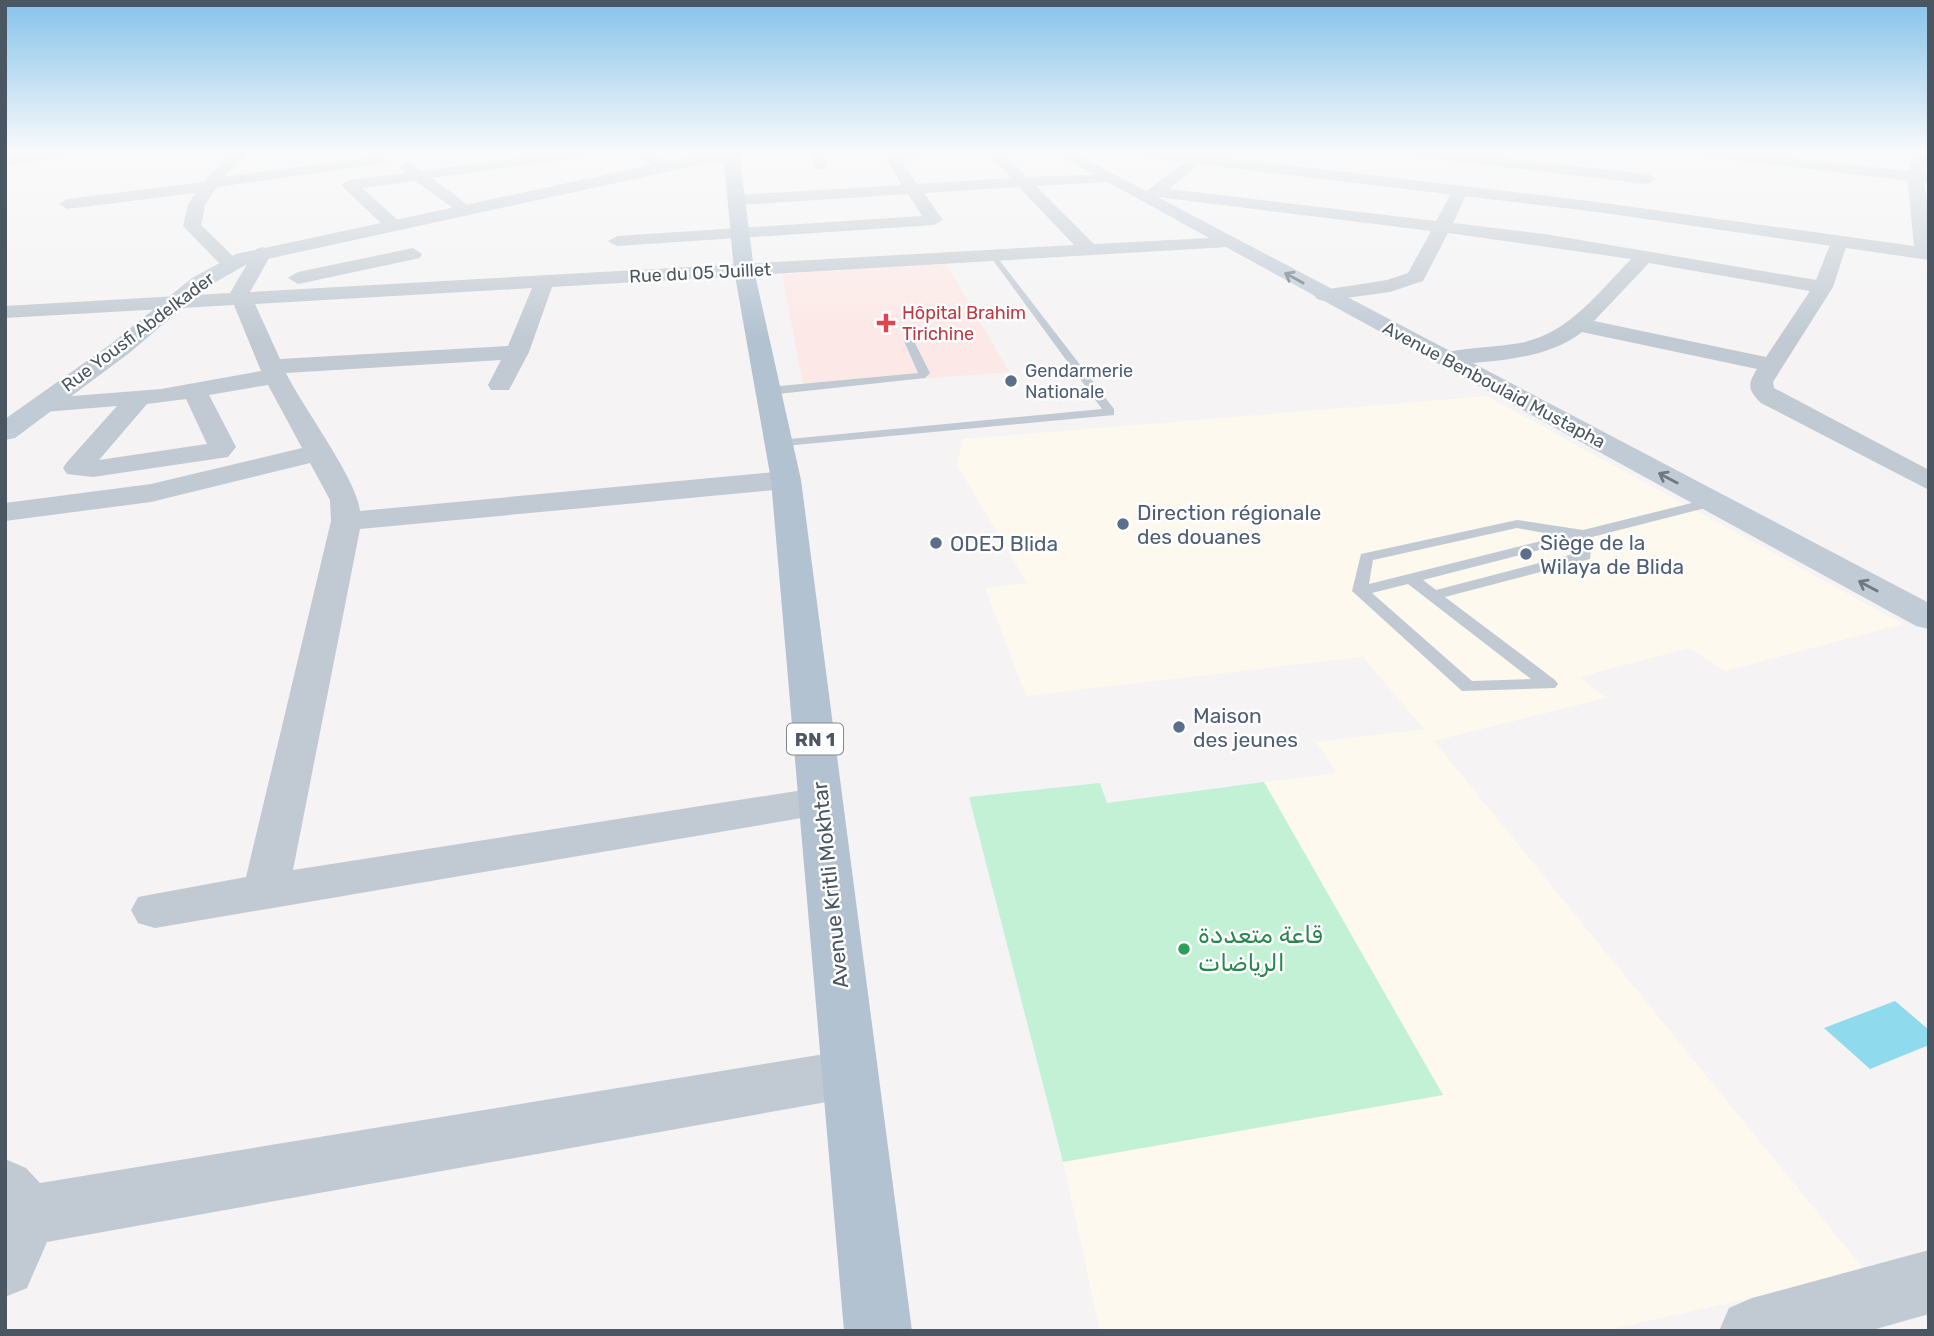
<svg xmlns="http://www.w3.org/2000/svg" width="1934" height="1336" font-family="Rubik,'Noto Sans Arabic',sans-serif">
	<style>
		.commercial { fill: #fdf9ef }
		.medical { fill: #fce8e6 }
		.green { fill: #c3f1d5 }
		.water { fill: #90daee }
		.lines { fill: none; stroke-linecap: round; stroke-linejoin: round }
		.service { fill: #c1cad2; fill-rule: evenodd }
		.minor { fill: #c1cad2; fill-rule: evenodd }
		.tertiary { fill: #c1cad2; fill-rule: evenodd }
		.secondary { fill: #c1cbd6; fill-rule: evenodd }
		.primary { fill: #b3c2d1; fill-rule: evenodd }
		.oneway { stroke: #6e7984 }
		.health-dot { fill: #e0444e; stroke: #fff; stroke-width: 2.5 }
		.service-dot { fill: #5c6f8a; stroke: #fff; stroke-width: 2.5 }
		.leisure-dot { fill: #2e9e5b; stroke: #fff; stroke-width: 2.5 }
		.labels { text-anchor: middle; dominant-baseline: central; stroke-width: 5; stroke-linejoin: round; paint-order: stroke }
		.far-street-label { font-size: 18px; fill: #4a5661; stroke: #fff }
		.far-health-label { font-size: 18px; fill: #be3a42; stroke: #fff; text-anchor: start }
		.far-service-label { font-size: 18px; fill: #4e5e75; stroke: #fff; text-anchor: start }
		.shield { fill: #fff; stroke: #808990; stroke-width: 2 }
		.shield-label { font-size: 19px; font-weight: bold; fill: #4a5661 }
		.service-label { font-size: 21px; fill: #4e5e75; stroke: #fff; text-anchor: start }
		.street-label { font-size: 21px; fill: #4a5661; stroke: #fff }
		.near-leisure-label { font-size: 24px; fill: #27864d; stroke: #fff; text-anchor: start }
	</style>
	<rect width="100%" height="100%" fill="#f5f3f3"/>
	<!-- commercial -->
	<polygon class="commercial" points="1487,396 1903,624 1725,671 1689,648 1580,677 1606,698 1434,741 1866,1272 1604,1331 1100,1331 1063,1162 1442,1095 1264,782 1337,773 1316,742 1424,729 1363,657 1026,696 985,588 1027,583 957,465 963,439"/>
	<!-- medical -->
	<polygon class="medical" points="946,263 1009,372 804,388 782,274"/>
	<!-- green -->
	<polygon class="green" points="1264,782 1443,1095 1063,1162 969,797 1100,783 1107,803"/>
	<!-- water -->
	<polygon class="water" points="1895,1001 1929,1030 1929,1045 1870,1069 1824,1028"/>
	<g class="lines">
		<!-- service -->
		<g class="service">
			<polygon points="994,253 1114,409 1114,415 774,447 773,444 779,440 1102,409 990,256"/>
			<polygon points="909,338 914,341 930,373 925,378 769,395 763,391 769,387 918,373 904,341"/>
			<path d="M1712,498L1717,499V505L1592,537L1590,559L1445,597L1555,680L1558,684L1555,688L1462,691L1352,591L1361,554L1517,520L1583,530ZM1517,528L1561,536L1369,584L1373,560ZM1578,540L1577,553L1436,590L1423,580ZM1408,584L1531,679L1472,681L1372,593Z"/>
		</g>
		<!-- minor -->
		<g class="minor">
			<polygon points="48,151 82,151 75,155 5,166 5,158"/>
			<polygon points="234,151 250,151 224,177 381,156 388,160 381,164 217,187 205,205 201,225 240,263 230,269 223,267 183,226 188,205 195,193 67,209 59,204 67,199 203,182"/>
			<polygon points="568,151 607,151 600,155 432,178 469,206 471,210 463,215 415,181 362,188 399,221 402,225 399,229 387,229 341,185 349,180 405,173 399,167 407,162 421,171"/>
			<polygon points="629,151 647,151 674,167 671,170 661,170"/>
			<polygon points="812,151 826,151 826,169 816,169"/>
			<path d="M893,151H950L943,155L900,159L917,184L1011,178L986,151H1001L1027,177L1111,174L1114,177L1106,182L1036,186L1094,244L1228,237L1237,242L1228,247L552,287L529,352L509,390H491L488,385L501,360L286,373C302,406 358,481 360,511L786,471L796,474L800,480L796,486L786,489L360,529L293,870L822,787L837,792L843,802L837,812L155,928L138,923L131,910L138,897L246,877L331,521L330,500L310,463L151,502L5,521V503L151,484L302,448L268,385L209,395L236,447L228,457L93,477L67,474L63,468L67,462L117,406L44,412L35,409L31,404L35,399L161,389L261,371L234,305L5,318V306L230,293L256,249L263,247L272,253L250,292L1074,245L1019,187L924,193L943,220L934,225L617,246L608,241L617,236L922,216L908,194L737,205L729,200L737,195L902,185L885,158ZM532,288L508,346L280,359L255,304ZM186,399L207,444L99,460L147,404Z"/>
			<path d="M1199,151H1215L1169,189L1436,221L1454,188L1460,186L1468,191L1453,223L1545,234L1816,280L1833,237H1845L1848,241L1833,287L1773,382L1774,388L1929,470V490L1761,403C1748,390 1747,385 1757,369L1582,332C1545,361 1492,360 1447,366L1439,364L1435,359L1439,354C1465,347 1493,348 1520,343C1568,334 1598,293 1631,259L1448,233L1423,281L1390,292L1324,301L1317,299L1314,295L1317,291L1387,280L1408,273L1431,231L1158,197L1153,201H1141V195ZM1649,263L1810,291L1766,357L1594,321Z"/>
			<polygon points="1392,151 1437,151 1648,174 1656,179 1648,184 1399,155"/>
			<polygon points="1680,151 1726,151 1929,173 1929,183 1687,155"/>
			<polygon points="413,248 422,254 420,258 298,284 288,278 298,272"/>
			<polygon points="849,1050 868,1057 876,1074 868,1091 849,1098 47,1242 27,1288 5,1297 5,1159 26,1168 40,1183"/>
			<polygon points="1929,1250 1929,1314 1869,1331 1719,1331 1729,1308 1752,1298"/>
		</g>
		<!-- tertiary -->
		<polygon class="tertiary" points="1123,151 1169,151 1597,202 1914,246 1907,176 1916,151 1929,151 1923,176 1929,213 1929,260 1597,212 1131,156"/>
		<!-- secondary -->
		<g class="secondary">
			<polygon points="1051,151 1070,151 1929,603 1929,629 1916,626"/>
			<polygon points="732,152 740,157 737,160 703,164 249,263 207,287 128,354 15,438 5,440 5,419 111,344 192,278 236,254 703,154"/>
		</g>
		<!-- primary -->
		<polygon class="primary" points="723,151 739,151 754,270 801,480 912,1331 844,1331 771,480 734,270"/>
	</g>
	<!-- one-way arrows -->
	<defs><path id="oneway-shaft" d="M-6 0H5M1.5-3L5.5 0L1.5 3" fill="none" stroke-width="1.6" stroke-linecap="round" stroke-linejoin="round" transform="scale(1.75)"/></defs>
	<g class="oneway">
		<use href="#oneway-shaft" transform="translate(1294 278) rotate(-151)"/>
		<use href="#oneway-shaft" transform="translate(1668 478) rotate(-152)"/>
		<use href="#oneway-shaft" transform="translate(1868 586) rotate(-152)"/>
	</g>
	<!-- sky -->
	<linearGradient id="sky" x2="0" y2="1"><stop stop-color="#85c3ea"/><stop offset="0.45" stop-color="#fafafa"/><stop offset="1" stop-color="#fafafa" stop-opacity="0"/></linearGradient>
	<rect width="1934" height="338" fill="url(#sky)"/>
	<!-- markers -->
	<path class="health-dot" d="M882.5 312.5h7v7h7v7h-7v7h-7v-7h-7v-7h7z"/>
	<g class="service-dot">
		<circle cx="1011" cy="381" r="7"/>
		<circle cx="1123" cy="524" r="7"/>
		<circle cx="936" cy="543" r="7"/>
		<circle cx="1526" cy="554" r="7"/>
		<circle cx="1179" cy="727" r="7"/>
	</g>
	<circle class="leisure-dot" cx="1184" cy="949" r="7"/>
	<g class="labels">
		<!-- far-street labels -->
		<g class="far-street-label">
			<text transform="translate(700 273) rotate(-3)">Rue du 05 Juillet</text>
			<text transform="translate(138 332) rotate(-37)">Rue Yousfi Abdelkader</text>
			<text transform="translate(1494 385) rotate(28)">Avenue Benboulaid Mustapha</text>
		</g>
		<!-- far-health labels -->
		<g class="far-health-label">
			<text x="902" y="313">Hôpital Brahim<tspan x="902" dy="21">Tirichine</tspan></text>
		</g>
		<!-- far-service labels -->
		<g class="far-service-label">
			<text x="1025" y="371">Gendarmerie<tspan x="1025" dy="21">Nationale</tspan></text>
		</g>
		<!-- shield labels -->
		<rect class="shield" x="787" y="723.5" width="56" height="31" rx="5"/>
		<g class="shield-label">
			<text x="815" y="739">RN 1</text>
		</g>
		<!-- service labels -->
		<g class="service-label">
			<text x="1137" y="512">Direction régionale<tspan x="1137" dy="24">des douanes</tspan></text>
			<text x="1540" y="542">Siège de la<tspan x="1540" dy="24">Wilaya de Blida</tspan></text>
			<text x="950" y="543">ODEJ Blida</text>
			<text x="1193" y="715">Maison<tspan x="1193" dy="24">des jeunes</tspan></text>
		</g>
		<!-- street labels -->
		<g class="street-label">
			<text transform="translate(830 885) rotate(-96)">Avenue Kritli Mokhtar</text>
		</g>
		<!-- near-leisure labels -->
		<g class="near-leisure-label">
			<text x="1198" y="935">قاعة متعددة<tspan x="1198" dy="28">الرياضات</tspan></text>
		</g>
	</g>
	<!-- border -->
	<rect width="1934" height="1336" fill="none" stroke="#4a5661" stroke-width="14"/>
</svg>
